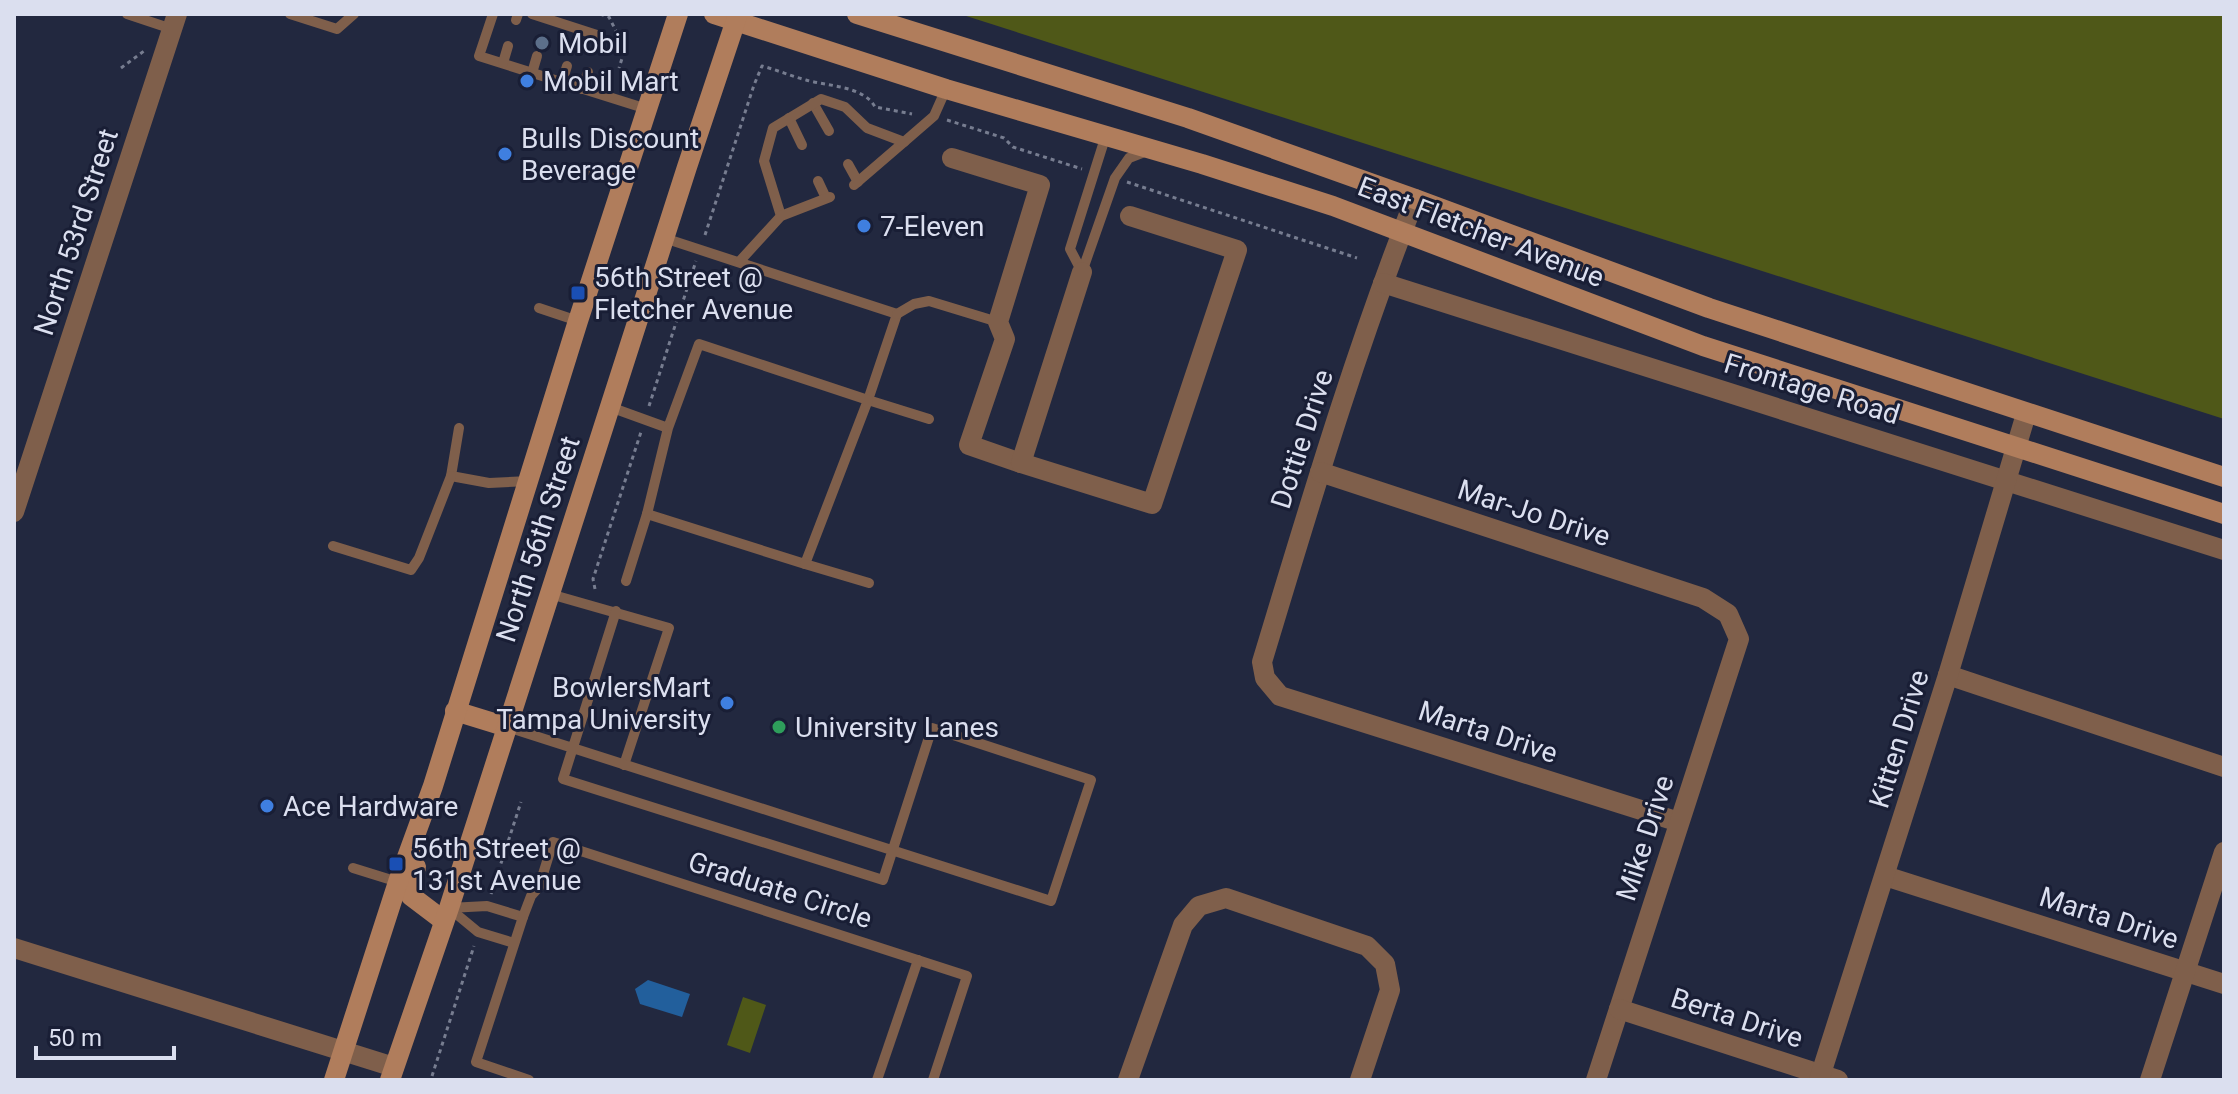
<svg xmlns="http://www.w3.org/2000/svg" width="2238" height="1094" font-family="Roboto,sans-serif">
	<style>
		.green { fill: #4f5818 }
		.water { fill: #225f9c }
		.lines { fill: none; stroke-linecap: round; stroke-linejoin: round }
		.path { stroke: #777d90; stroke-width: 3; stroke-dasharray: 4 4; stroke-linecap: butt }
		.lane { stroke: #7f5f4b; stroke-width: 10 }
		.street { stroke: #7f5f4b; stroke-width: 20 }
		.secondary { stroke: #b07d5c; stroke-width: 20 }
		.service-dot { fill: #5c6f8a; stroke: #191e35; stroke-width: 3 }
		.shop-dot { fill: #3f7fe0; stroke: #191e35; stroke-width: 3 }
		.transit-dot { fill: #1a4fb4; stroke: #191e35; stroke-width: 3 }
		.leisure-dot { fill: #2e9e5b; stroke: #191e35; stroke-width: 3 }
		.labels { text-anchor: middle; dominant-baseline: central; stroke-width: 6; stroke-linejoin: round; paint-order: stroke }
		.poi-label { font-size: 28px; fill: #dbdfef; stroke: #191e35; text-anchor: start }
		.street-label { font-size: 28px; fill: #dbdfef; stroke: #191e35 }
	</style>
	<rect width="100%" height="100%" fill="#22283f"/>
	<!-- green -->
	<g class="green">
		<polygon points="960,14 2224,14 2224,419"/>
		<polygon points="743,997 766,1005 750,1053 727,1045"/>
	</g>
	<!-- water -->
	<polygon class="water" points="648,980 690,994 682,1017 640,1004 635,989"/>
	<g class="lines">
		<!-- path -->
		<g class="path">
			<polyline points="600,14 609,17 625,49 619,68"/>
			<polyline points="121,68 144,51"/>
			<polyline points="947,120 1004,138 1013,147 1082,169"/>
			<polyline points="1127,182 1357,258"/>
			<path d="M705,235L754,85L762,66C777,70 791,76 806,80C827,86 864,86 875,107L912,114"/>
			<polyline points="649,406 696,261"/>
			<polyline points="595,589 593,579 641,432"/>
			<polyline points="491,894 521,802"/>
			<polyline points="432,1076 474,946"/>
		</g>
		<!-- lane -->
		<g class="lane">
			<polyline points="127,14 172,29"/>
			<polyline points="290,14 337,29 354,14"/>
			<polyline points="493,14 479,56 647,109"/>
			<polyline points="532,14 600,36 597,46"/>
			<polyline points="516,20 518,14"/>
			<polyline points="503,63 508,46"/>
			<polyline points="532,73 537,56"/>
			<polyline points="562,82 567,66"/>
			<polyline points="582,89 588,72"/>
			<polyline points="813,103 829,131"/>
			<polyline points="789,118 802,145"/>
			<polyline points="848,164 858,182"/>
			<polyline points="586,169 625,182"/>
			<polyline points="818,181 826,198"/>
			<polyline points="854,185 904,142"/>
			<polyline points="781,216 764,161 773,128 821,99 845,107 867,128 904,142 934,116 946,89"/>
			<polyline points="664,238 897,314 868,400 929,419"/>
			<polyline points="739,262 781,216 830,197"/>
			<polyline points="1082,272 1115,178 1129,158 1147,151"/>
			<polyline points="1082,272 1070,249 1106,135"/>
			<polyline points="539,308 578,321"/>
			<polyline points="897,314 914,304 929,301 998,322"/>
			<polyline points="610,407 668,428 699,344 868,400 805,564 647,514 668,428"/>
			<polyline points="459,428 451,476 489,483 529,481"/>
			<polyline points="333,546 411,570 419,558 451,476"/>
			<polyline points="805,564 869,583"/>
			<polyline points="626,581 647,514"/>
			<polyline points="550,594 669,628 624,765"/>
			<path d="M507,727C688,786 870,842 1051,901L1091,780L932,728L883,880L563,779L616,611"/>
			<polyline points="353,868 398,882"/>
			<polyline points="449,908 478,932 514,943"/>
			<polyline points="449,908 487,906 523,917"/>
			<polyline points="529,1080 476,1062 523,917 531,896 539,887 553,842 967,976 933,1080"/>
			<polyline points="877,1080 918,960"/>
		</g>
		<!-- street -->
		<g class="street">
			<polyline points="952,158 1040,185 998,322 1005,339 969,445 1021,463"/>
			<path d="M1415,199C1355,350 1309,507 1262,662L1265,678L1280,696L1679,822"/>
			<polyline points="1082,272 1021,463 1152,504 1237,250 1130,216"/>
			<polyline points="1383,283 2224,550"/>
			<polyline points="1320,472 1703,598 1728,614 1739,639 1596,1080"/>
			<polyline points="14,512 177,14"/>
			<polyline points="1948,675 2224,767"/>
			<polyline points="1885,876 2224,984"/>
			<polyline points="14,948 394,1067"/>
			<polyline points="1619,1009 1838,1080"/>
			<polyline points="1128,1080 1183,925 1199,906 1226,898 1367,946 1385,964 1390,990 1360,1080"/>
			<polyline points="1819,1080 1948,675 2026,414"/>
			<polyline points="2150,1080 2224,852"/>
		</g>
		<!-- secondary -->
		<g class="secondary">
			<polyline points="714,14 946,89 1202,164 1333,206 1703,346 2224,514"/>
			<polyline points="857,14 1188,118 1415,199 1709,308 2224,477"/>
			<polyline points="455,711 507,727"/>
			<polyline points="416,867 409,890 411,896 444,921"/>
			<polyline points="334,1080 398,882 433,786 578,321 678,14"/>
			<polyline points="390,1080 449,908 687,167 738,14"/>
		</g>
	</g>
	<!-- markers -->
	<circle class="service-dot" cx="542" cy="43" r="8"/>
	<g class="shop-dot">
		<circle cx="527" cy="81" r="8"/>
		<circle cx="505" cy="154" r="8"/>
		<circle cx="864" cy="226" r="8"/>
		<circle cx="727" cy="703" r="8"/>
		<circle cx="267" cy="806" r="8"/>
	</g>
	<g class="transit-dot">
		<rect x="570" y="285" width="16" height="16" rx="4"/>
		<rect x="388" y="856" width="16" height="16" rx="4"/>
	</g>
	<circle class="leisure-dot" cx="779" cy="727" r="8"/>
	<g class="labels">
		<!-- poi labels -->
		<g class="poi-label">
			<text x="558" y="43">Mobil</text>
			<text x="543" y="81">Mobil Mart</text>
			<text x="521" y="138">Bulls Discount<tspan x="521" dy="32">Beverage</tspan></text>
			<text x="880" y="226">7-Eleven</text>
			<text x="594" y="277">56th Street @<tspan x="594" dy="32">Fletcher Avenue</tspan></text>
			<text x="711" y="687" text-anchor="end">BowlersMart<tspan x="711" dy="32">Tampa University</tspan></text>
			<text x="795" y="727">University Lanes</text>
			<text x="283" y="806">Ace Hardware</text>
			<text x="412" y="848">56th Street @<tspan x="412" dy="32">131st Avenue</tspan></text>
		</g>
		<!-- street labels -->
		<g class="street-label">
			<text transform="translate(76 232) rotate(-72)">North 53rd Street</text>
			<text transform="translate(1481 232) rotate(21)">East Fletcher Avenue</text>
			<text transform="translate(1812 389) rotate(17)">Frontage Road</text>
			<text transform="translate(1302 439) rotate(-72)">Dottie Drive</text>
			<text transform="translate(1534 513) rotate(18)">Mar-Jo Drive</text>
			<text transform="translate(538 539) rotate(-72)">North 56th Street</text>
			<text transform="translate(1488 732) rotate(18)">Marta Drive</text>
			<text transform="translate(1899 739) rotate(-73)">Kitten Drive</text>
			<text transform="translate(1645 838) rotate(-72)">Mike Drive</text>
			<text transform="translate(780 890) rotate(18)">Graduate Circle</text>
			<text transform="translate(2109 918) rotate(18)">Marta Drive</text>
			<text transform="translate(1737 1018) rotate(18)">Berta Drive</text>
		</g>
	</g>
	<!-- border -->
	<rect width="2238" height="1094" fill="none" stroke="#dbdfef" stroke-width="32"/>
	<!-- scale -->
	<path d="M36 1046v12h138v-12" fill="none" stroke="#dbdfef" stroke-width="4"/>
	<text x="48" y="1046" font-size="24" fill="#dbdfef" stroke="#191e35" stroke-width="6" paint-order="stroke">50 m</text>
</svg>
